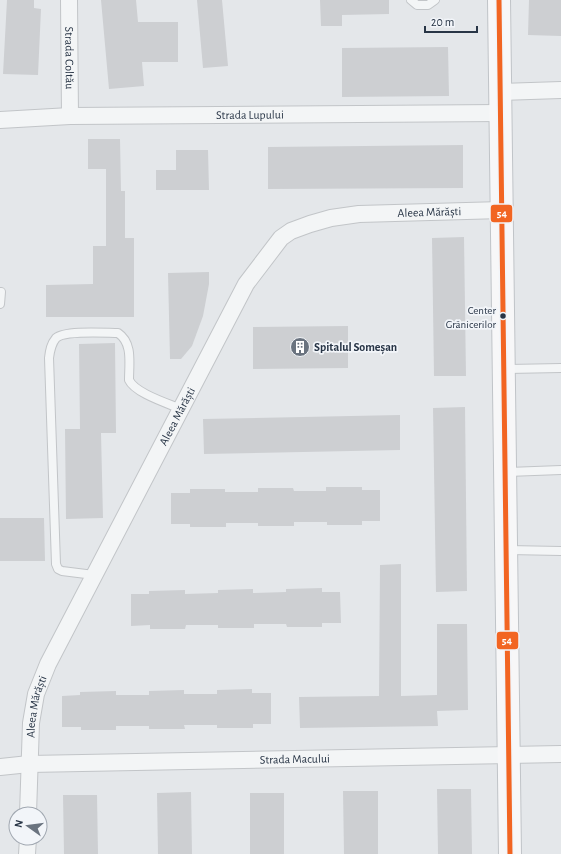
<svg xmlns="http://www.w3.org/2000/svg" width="561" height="854" font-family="'Alegreya Sans',sans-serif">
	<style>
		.building { fill: #cdcfd2 }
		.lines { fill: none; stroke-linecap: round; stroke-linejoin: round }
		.lane-casing { stroke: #c2c5c8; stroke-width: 10 }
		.street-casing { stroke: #c2c5c8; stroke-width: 18 }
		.primary-casing { stroke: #c0c4c8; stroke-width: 24 }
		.lane { stroke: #f3f5f6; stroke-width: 8 }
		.street { stroke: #f3f5f6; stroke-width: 16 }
		.primary { stroke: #f7f7f8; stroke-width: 22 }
		.bus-1-casing { stroke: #f2f5f9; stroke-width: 8 }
		.bus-1 { stroke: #f26522; stroke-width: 5 }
		.bus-dot { fill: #283546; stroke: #f2f5f9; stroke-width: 1.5 }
		.labels { text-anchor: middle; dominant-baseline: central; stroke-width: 3.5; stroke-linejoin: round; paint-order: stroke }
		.bus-label { font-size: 11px; fill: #283546; stroke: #f2f5f9; text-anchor: end }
		.street-label { font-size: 12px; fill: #283546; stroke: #f2f5f9 }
		.poi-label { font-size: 12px; font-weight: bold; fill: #283546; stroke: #f2f5f9; text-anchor: start }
		.line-badge { stroke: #f2f5f9; stroke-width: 1.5 }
		.badge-label { font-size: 11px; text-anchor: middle; font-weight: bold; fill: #fff }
	</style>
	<rect width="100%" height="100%" fill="#e4e7ea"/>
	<!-- building -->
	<g class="building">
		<polygon points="7,0 34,0 34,8 41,9 38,75 3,74"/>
		<polygon points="101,0 136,0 138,22 178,22 178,62 142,62 144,86 109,89"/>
		<polygon points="197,0 222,0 228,66 203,68"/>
		<polygon points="320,0 389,0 389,14 342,15 342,26 321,26"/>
		<polygon points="529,0 561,0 561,36 528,35"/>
		<polygon points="448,47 449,96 342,97 342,48"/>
		<polygon points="88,139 120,139 121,191 125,191 125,238 134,238 134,317 46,317 46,285 93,284 93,246 106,246 106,169 88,169"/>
		<polygon points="463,145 463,188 268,189 268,147"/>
		<polygon points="176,150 208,150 209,190 156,190 156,170 176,170"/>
		<polygon points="464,237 466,376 434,376 432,238"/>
		<polygon points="209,272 209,284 203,316 192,346 181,359 170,359 168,273"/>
		<polygon points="348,326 348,368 253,369 253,327"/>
		<polygon points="115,343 116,433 101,433 103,518 66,519 65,429 80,429 79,344"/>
		<polygon points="465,407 467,591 436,592 433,408"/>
		<polygon points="400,415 400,450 204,454 203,419"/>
		<polygon points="326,487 362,487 362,490 380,490 380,521 362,521 362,525 327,525 327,522 294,522 294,526 258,526 258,523 226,523 226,527 190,527 190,524 171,524 171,493 190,493 190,489 225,489 225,492 258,492 258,488 293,488 294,491 326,491"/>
		<polygon points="0,518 44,518 45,561 0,561"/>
		<polygon points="401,564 401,696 437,695 437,624 467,624 468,710 437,711 438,726 300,728 299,697 379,696 380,565"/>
		<polygon points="322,588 322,592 340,592 341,623 322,623 322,627 287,627 286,624 254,624 254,628 218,628 218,625 186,625 185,629 150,629 150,625 131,626 131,594 149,594 149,591 185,590 185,594 218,593 218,590 253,589 253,593 286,592 286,589"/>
		<polygon points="252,689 252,693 271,693 271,724 253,724 253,728 217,728 217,725 184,725 185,729 149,729 149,726 116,726 116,730 81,730 81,727 62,727 62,696 80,695 80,692 116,691 116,695 149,695 149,691 184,690 184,694 217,694 217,690"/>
		<polygon points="437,789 471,789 472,854 438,854"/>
		<polygon points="343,791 378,791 378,854 344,854"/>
		<polygon points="191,792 192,854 158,854 157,793"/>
		<rect x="250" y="793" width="34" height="61"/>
		<polygon points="63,795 97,795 98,854 64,854"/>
	</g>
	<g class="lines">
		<defs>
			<g id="lane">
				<polyline points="411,0 417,5 428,5 435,0"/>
				<polyline points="0,304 1,292"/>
				<polyline points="505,369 561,368"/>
				<polyline points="506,472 561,470"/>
				<polyline points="508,550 561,551"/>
				<path d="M94,575L62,571L58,569L56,564L49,358C50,350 51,344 56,338C65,330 106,333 118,333C133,343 129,363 129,380C135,393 167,403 181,409"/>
			</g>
			<g id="street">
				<path id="s1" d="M69,0L70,116"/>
				<polyline points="500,92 561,90"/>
				<path id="s2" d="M0,120L70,116L501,113"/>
				<path id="s3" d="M0,767L29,764L561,754"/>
				<path id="s4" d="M28,814L31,723L36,694L48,664L246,284L281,238L291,231L310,224L331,218L359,214L502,210"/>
				<polyline points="27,854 28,838"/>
			</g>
			<polyline id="primary" points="499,0 510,854"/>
		</defs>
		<!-- lane casing -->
		<use href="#lane" class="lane-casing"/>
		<!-- street casing -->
		<use href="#street" class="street-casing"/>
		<!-- primary casing -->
		<use href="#primary" class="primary-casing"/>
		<!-- lane -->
		<use href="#lane" class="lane"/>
		<!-- street -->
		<use href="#street" class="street"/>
		<!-- primary -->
		<use href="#primary" class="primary"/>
		<defs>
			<polyline id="bus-1" points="499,0 510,854"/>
		</defs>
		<!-- bus-1 casing -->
		<use href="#bus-1" class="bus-1-casing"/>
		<!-- bus-1 -->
		<use href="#bus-1" class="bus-1"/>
	</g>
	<!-- icons -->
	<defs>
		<symbol id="building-disc" viewBox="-11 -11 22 22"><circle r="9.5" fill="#6a737f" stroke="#f2f5f9"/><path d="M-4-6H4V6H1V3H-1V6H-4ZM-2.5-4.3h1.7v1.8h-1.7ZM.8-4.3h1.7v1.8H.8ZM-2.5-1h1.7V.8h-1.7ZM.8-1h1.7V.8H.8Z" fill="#fff"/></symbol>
	</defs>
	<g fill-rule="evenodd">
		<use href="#building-disc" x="289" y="336" width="22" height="22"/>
	</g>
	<!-- markers -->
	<circle class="bus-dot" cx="503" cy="316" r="3.5"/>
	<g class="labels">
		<!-- bus labels -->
		<g class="bus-label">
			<text x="496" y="310">Center<tspan x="496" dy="14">Grănicerilor</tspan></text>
		</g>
		<!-- street labels -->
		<g class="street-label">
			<text stroke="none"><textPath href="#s1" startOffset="58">Strada Coltău</textPath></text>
			<text stroke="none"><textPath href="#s2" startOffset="250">Strada Lupului</textPath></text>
			<text stroke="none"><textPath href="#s4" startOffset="792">Aleea Mărăști</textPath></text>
			<text stroke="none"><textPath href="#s4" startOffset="432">Aleea Mărăști</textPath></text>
			<text stroke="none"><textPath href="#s4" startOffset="108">Aleea Mărăști</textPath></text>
			<text stroke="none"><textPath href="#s3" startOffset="295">Strada Macului</textPath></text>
		</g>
		<!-- poi labels -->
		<g class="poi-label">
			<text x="314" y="347">Spitalul Someșan</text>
		</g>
	</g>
	<g class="line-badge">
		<rect x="490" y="204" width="23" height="19" rx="4" fill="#f26522"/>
		<rect x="496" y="631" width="23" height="19" rx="4" fill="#f26522"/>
	</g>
	<g class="badge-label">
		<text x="502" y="217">54</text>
		<text x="507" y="644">54</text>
	</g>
	<!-- north arrow -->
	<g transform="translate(28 826) rotate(284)"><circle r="19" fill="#f2f5f9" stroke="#a1a8b1"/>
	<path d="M0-3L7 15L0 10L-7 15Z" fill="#6a737f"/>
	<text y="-6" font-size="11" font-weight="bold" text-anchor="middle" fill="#283546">N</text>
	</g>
	<!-- scale -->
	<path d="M425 26v6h52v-6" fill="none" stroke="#283546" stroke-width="2"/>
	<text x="431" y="26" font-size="12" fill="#283546" stroke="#f2f5f9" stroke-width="3" paint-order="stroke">20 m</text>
</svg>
